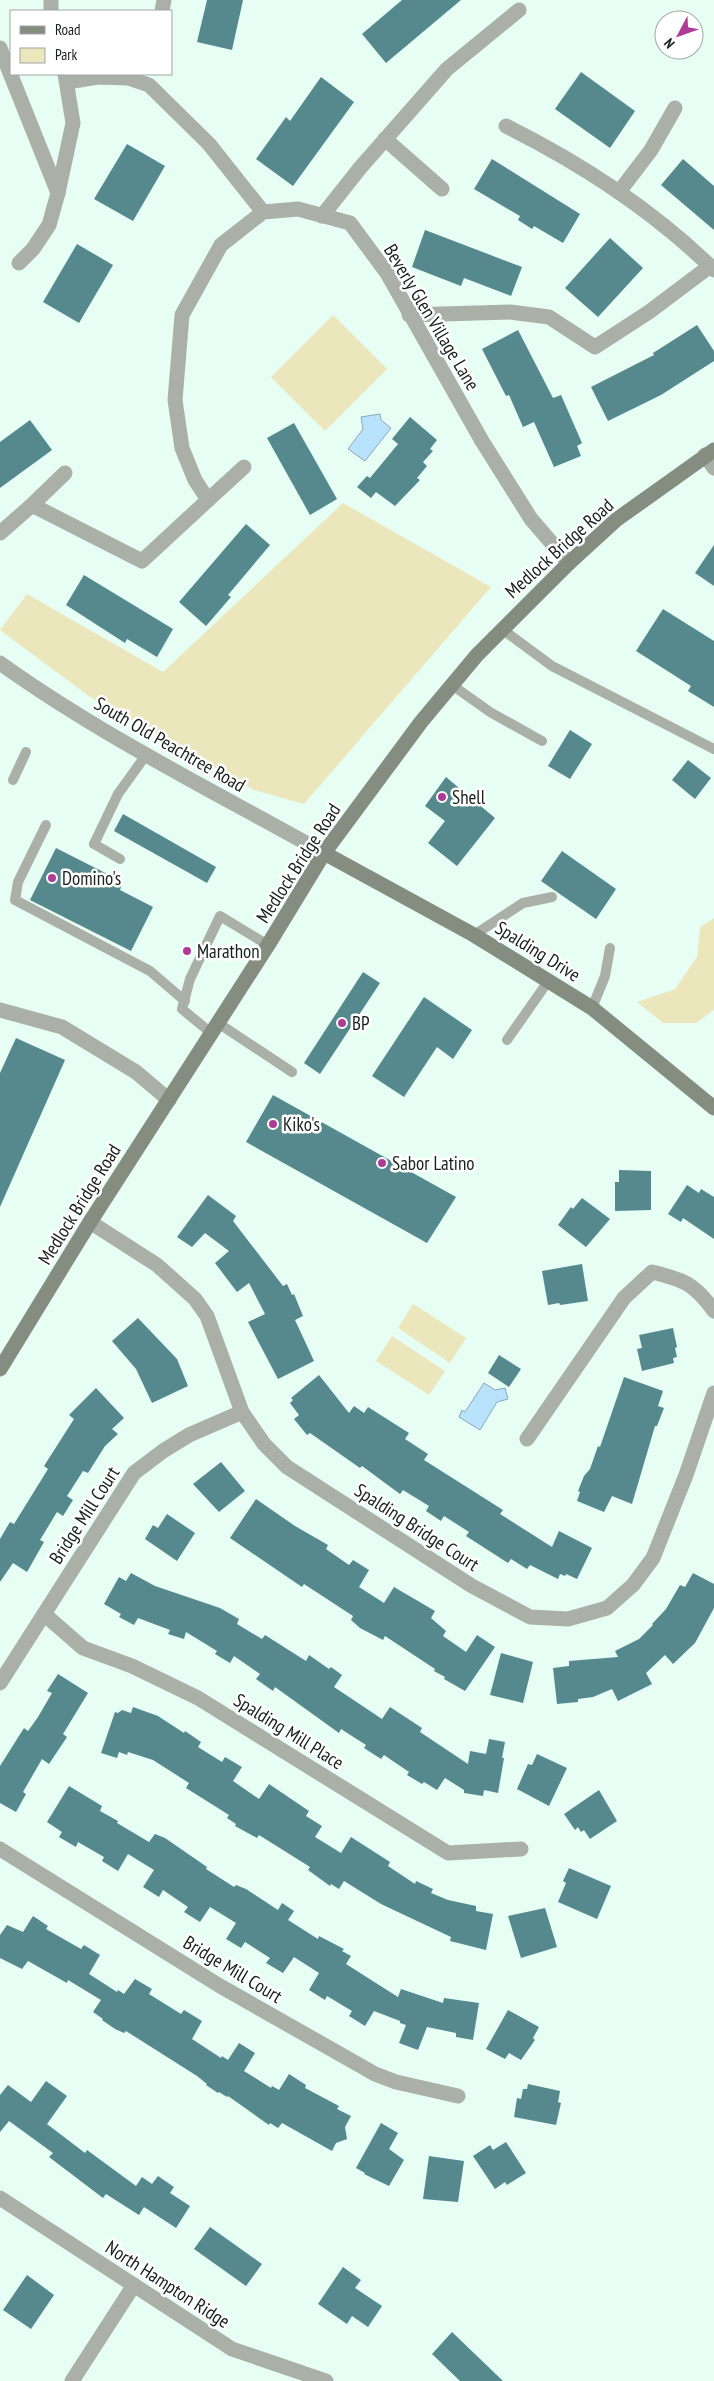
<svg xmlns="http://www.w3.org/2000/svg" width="714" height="2381" font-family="'PT Sans Narrow',sans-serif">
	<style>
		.green { fill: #ece6bc }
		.water { fill: #b9e3fd; stroke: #88a8ba }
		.building { fill: #55898d }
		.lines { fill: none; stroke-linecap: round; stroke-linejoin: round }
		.service { stroke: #aaafa7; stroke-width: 10 }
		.minor { stroke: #aaafa7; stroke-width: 15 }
		.tertiary { stroke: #aaafa7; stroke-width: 15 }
		.secondary { stroke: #858d81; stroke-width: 15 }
		.poi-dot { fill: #ae3c97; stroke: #fff; stroke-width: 2 }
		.labels { text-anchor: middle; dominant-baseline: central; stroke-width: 5; stroke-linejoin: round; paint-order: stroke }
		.street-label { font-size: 19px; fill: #17201c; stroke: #fff }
		.poi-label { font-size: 19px; fill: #17201c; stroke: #fff; text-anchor: start }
	</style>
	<rect width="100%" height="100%" fill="#e6fef4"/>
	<!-- green -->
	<g class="green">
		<polygon points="333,315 387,369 325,431 271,377"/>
		<polygon points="343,503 491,587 304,804 254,790 90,697 0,630 27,594 163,672"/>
		<polygon points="714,918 714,1010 696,1023 663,1023 637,1002 675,989 697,957 700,927"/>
		<polygon points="413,1304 466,1338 450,1363 398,1328"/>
		<polygon points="392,1336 445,1371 429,1395 376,1361"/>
	</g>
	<!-- water -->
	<g class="water">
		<polygon points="380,414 381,420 391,428 365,461 348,449 363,429 361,417"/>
		<polygon points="484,1383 495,1390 505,1388 508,1399 497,1402 480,1430 459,1417 462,1410 465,1412"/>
	</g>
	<!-- building -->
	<g class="building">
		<polygon points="207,0 243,0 232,50 197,42"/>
		<polygon points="402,0 461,0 386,63 362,34"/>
		<polygon points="581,72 635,111 610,148 555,109"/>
		<polygon points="321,77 354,102 293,186 256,159 286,117 290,121"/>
		<polygon points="127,144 165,166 133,221 94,199"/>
		<polygon points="492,159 580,214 563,243 534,226 532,229 518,220 520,216 474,189"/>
		<polygon points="683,159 714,186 714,230 661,185"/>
		<polygon points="425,230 522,267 511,296 464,278 461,286 412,267"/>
		<polygon points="610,238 643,268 598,317 565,288"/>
		<polygon points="77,244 113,265 79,323 43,302"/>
		<polygon points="697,325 714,351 714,361 661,395 608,421 591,387 654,355 653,353"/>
		<polygon points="518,330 553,398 561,395 582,443 577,446 581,456 554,467 534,422 523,427 509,395 506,396 482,349"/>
		<polygon points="410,417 437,440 430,449 433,451 423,462 427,466 417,478 420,480 395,506 376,492 371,498 357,487 367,476 370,478 398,444 392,439"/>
		<polygon points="30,420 52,450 0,488 0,442"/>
		<polygon points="294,423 337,499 310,515 267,438"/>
		<polygon points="246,524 270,545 228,595 231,597 206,626 179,602"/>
		<polygon points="714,545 714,586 695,573"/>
		<polygon points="84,575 173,629 157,657 127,639 125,643 66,605"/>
		<polygon points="663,609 714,641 714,707 688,691 691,686 636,651"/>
		<polygon points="570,730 592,744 570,779 548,766"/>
		<polygon points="688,760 711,778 695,799 672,780"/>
		<polygon points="446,777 495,818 457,866 428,843 445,821 425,806"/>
		<polygon points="123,814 216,867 207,883 114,831"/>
		<polygon points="56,848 123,882 120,890 153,907 131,951 30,900"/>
		<polygon points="562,851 616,889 596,919 541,881"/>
		<polygon points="363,972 380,983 320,1074 304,1063"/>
		<polygon points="424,997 472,1030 453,1059 437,1047 404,1097 372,1076"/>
		<polygon points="16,1038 65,1060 0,1207 0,1073"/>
		<polygon points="273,1095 456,1197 427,1243 246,1142"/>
		<polygon points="619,1170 651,1171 651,1210 615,1211 615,1182 619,1182"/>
		<polygon points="687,1185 699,1193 701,1189 714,1197 714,1239 683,1218 681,1222 668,1214"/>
		<polygon points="208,1195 236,1216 233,1221 283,1286 287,1284 292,1295 294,1294 303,1316 295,1320 314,1361 278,1379 248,1322 265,1314 249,1283 237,1292 215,1263 229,1251 205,1233 192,1247 177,1237"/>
		<polygon points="582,1198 610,1219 586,1247 558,1225 571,1207 573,1209"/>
		<polygon points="582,1264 588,1301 560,1305 559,1303 548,1305 542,1271"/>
		<polygon points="138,1318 177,1359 188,1386 152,1403 136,1369 112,1341"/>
		<polygon points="673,1328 677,1347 675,1348 677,1357 673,1358 674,1363 642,1371 637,1349 642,1348 639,1335"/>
		<polygon points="499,1355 521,1369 509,1387 488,1373"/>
		<polygon points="319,1375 349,1413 354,1406 364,1413 368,1407 409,1433 405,1439 428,1454 424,1460 503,1510 500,1514 552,1547 559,1531 592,1548 577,1579 566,1574 565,1576 560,1574 558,1579 530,1565 527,1569 511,1559 508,1563 466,1536 469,1532 444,1516 441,1521 426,1511 429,1506 403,1490 400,1494 362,1466 360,1468 310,1433 307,1435 294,1419 299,1415 290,1403 293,1400 291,1398"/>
		<polygon points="624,1377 663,1391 658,1406 664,1408 657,1426 655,1426 632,1504 612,1496 604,1512 577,1501 580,1492 578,1491 584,1476 590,1469 598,1446 600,1447"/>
		<polygon points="96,1388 124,1418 112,1429 118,1434 105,1446 88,1473 83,1471 67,1496 73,1500 63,1516 57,1512 40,1540 44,1542 27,1572 13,1563 0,1582 0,1539 10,1522 14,1524 48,1469 44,1466 74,1419 69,1415"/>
		<polygon points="221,1462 245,1491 219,1512 193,1484"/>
		<polygon points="256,1499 295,1526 328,1545 326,1549 349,1565 353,1560 369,1570 359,1587 384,1603 394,1587 435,1611 431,1618 446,1631 443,1636 466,1652 477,1635 495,1647 465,1691 444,1679 445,1677 434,1671 435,1669 385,1636 383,1640 360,1628 351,1620 353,1616 304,1584 302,1587 230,1538"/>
		<polygon points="167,1514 195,1533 177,1561 145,1539 153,1525 158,1528"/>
		<polygon points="131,1573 155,1586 220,1608 239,1619 237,1624 262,1639 265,1635 306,1661 309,1655 329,1669 331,1667 342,1675 334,1687 382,1719 390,1707 422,1728 420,1732 468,1764 470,1751 486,1754 489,1739 505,1742 502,1758 504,1758 498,1793 484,1790 483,1796 464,1793 464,1790 445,1778 437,1790 424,1782 422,1784 407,1775 409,1772 384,1755 381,1759 364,1748 366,1745 341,1729 339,1733 275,1687 273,1691 256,1679 260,1674 234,1656 230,1663 215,1654 217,1651 186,1632 184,1639 168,1634 170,1630 138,1618 134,1625 119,1617 121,1614 104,1604 119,1577 126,1581"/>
		<polygon points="693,1573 714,1584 714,1608 695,1643 673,1664 665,1655 646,1673 652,1684 618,1701 612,1689 593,1697 578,1699 578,1702 557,1704 553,1668 569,1666 569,1661 618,1657 615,1651 639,1639 653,1625 652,1624 666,1609 680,1585 685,1587"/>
		<polygon points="501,1653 533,1662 523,1703 490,1695"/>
		<polygon points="58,1674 88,1693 63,1734 67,1737 49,1764 42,1759 23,1792 26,1794 16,1812 0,1803 0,1766 24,1728 28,1731 38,1717 52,1693 47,1691"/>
		<polygon points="133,1707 158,1716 184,1733 185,1731 201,1742 198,1747 222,1762 225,1757 242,1767 233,1781 259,1799 269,1784 309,1811 306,1816 322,1826 315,1837 341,1853 351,1837 390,1862 388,1866 415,1884 416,1881 433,1889 431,1893 448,1900 476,1906 476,1911 493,1914 486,1950 450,1941 451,1937 381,1904 344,1881 339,1889 331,1884 330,1886 308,1870 310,1867 259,1835 257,1838 235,1826 236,1824 227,1818 229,1815 186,1788 189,1783 153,1760 128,1752 127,1755 119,1752 117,1758 101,1753 115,1712 118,1713 122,1710 131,1713"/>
		<polygon points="537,1754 567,1768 549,1806 517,1789 528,1764 532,1765"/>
		<polygon points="69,1786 102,1806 100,1811 118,1821 117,1823 149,1842 155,1834 165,1838 207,1867 206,1869 234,1887 236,1885 246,1889 278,1910 282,1903 294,1911 288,1920 318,1939 319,1936 344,1949 342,1951 351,1956 346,1964 398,1997 401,1989 443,2003 444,1998 479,2003 473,2040 456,2037 456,2033 427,2027 418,2050 399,2043 406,2025 400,2023 400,2021 374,2011 365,2026 349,2016 352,2011 327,1996 325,2000 309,1990 319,1973 294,1957 283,1973 266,1963 270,1958 245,1942 241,1948 226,1939 236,1923 210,1907 200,1922 184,1912 188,1907 163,1890 159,1897 143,1887 154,1870 128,1854 118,1871 102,1861 104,1857 78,1842 76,1847 59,1837 62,1832 47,1822"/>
		<polygon points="599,1790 617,1821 590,1839 584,1830 581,1832 578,1827 575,1830 564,1814"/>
		<polygon points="569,1868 611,1886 597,1919 558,1902 566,1883 563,1881"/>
		<polygon points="545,1908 557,1947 521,1958 508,1916"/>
		<polygon points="33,1916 48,1926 46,1929 81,1949 84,1945 100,1955 89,1974 117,1992 118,1990 124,1994 135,1979 152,1989 149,1994 181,2014 184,2010 202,2021 192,2039 221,2058 222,2056 228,2060 239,2043 255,2053 244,2071 271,2088 272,2086 279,2090 289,2074 306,2085 305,2088 339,2106 337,2109 351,2116 345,2127 347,2139 336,2143 332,2151 282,2123 278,2128 270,2123 269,2125 228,2096 227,2097 219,2092 218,2093 206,2085 207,2084 197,2076 126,2031 124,2033 115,2029 102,2020 103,2019 93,2012 101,2000 68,1980 67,1983 28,1961 22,1969 0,1958 0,1935 7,1925 23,1932"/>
		<polygon points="508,2010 539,2027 533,2038 535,2040 521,2060 509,2053 505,2059 486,2049"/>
		<polygon points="46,2081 67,2096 47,2124 85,2153 87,2150 136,2186 142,2177 152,2184 158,2176 174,2187 170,2193 190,2206 176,2228 144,2207 139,2215 106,2194 103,2198 49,2157 53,2153 9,2121 0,2132 0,2095 8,2085 31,2102"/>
		<polygon points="528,2084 560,2091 558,2102 561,2103 556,2125 514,2117 517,2098 521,2099 523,2089 527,2089"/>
		<polygon points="381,2123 398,2133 389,2149 404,2160 389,2186 364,2174 365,2173 356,2168"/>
		<polygon points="506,2142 526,2173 507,2185 505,2182 495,2189 473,2156 490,2145 493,2150"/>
		<polygon points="429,2156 464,2161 458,2202 423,2199"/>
		<polygon points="210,2227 262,2264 246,2286 194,2249"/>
		<polygon points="343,2267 361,2280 355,2288 382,2306 368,2327 352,2316 347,2324 318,2304"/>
		<polygon points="27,2275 54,2295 31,2329 3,2310"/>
		<polygon points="452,2332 503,2381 460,2381 432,2354"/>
	</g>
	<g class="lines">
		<!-- service -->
		<g class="service">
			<polyline points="502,629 552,666 714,749"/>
			<polyline points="452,685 490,712 542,741"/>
			<polyline points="13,780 26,752"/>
			<polyline points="46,825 18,882 15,900 150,971 185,1001"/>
			<polyline points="120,859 94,844 118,794 146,755"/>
			<polyline points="474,935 523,903 552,897"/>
			<polyline points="592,1008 605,976 610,948"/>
			<polyline points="218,1023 292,1072"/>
			<polyline points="211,1033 182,1009 190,979 220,916 268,945"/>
			<polyline points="507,1040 549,980"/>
		</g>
		<!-- minor -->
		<g class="minor">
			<polyline points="51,0 51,11"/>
			<polyline points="162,11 164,0"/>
			<polyline points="0,48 58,193"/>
			<polyline points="67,82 98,77 128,78 149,85 209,144 263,212"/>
			<path d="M506,126C582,164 653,210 714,270"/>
			<polyline points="385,139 442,189"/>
			<polyline points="619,192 651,150 675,108"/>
			<polyline points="322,216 360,168 447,69 519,10"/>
			<polyline points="19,263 33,249 49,225 58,193 73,123 65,74"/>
			<polyline points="409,315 510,312 549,317 595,347 649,312 710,266"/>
			<polyline points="705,455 714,468"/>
			<polyline points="208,500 244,467"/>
			<polyline points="32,505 65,473"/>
			<polyline points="0,533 32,505 142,561 208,500 195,480 182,448 175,400 182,315 221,245 263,212 298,209 350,223 387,273 482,441 531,519 569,563"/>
			<polyline points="0,1010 62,1027 136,1072 169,1100"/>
			<polyline points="90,1222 157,1265 195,1299 207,1316 242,1412 264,1444 287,1467 472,1586 530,1617 568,1619 607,1608 633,1585 653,1558 686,1475 714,1393"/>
			<path d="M527,1439L624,1298L652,1272C684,1280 694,1283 714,1311"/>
			<polyline points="44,1614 83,1648 132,1666 198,1698 448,1853 521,1849"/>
			<polyline points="0,1683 134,1473 163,1451 189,1435 242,1412"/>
			<polyline points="0,1849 220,1986 375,2074 396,2082 458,2096"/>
			<polyline points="0,2198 232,2349 326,2381"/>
			<polyline points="72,2381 134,2285"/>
		</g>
		<!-- tertiary -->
		<path class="tertiary" d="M0,663C102,736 215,792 324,853"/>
		<!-- secondary -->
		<g class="secondary">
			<polyline points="324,853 474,935 592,1008 714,1108"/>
			<polyline points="0,1369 90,1222 268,945 324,853 421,722 477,655 569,563 616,520 714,450"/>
		</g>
	</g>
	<!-- markers -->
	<g class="poi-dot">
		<circle cx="442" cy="797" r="5"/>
		<circle cx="52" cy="878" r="5"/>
		<circle cx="187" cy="951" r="5"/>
		<circle cx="342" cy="1023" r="5"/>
		<circle cx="273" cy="1124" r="5"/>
		<circle cx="382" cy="1163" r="5"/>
	</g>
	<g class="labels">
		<!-- street labels -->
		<g class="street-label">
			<text transform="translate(432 317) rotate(59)">Beverly Glen Village Lane</text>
			<text transform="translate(559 548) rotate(-42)">Medlock Bridge Road</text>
			<text transform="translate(170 744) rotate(30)">South Old Peachtree Road</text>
			<text transform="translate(298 863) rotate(-57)">Medlock Bridge Road</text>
			<text transform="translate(538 951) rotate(32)">Spalding Drive</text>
			<text transform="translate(79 1204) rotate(-58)">Medlock Bridge Road</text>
			<text transform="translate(84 1515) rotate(-57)">Bridge Mill Court</text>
			<text transform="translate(417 1527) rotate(33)">Spalding Bridge Court</text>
			<text transform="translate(289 1731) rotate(32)">Spalding Mill Place</text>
			<text transform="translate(233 1969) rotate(31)">Bridge Mill Court</text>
			<text transform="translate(168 2284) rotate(33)">North Hampton Ridge</text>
		</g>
		<!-- poi labels -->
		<g class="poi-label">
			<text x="452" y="797">Shell</text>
			<text x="62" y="878">Domino's</text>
			<text x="197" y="951">Marathon</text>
			<text x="352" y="1023">BP</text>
			<text x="283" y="1124">Kiko's</text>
			<text x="392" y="1163">Sabor Latino</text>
		</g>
	</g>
	<!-- legend -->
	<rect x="10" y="10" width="162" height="65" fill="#ffffff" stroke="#a2a6a4"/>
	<rect x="20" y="26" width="25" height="8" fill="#858d81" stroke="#a2a6a4"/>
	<text x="55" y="35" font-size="15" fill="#17201c">Road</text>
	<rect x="20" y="48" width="25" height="15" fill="#ece6bc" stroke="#a2a6a4"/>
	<text x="55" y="60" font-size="15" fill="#17201c">Park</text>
	<!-- north arrow -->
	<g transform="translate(679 35) rotate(229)"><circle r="24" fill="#ffffff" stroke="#a2a6a4"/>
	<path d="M0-4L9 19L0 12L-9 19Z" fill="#ae3c97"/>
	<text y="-8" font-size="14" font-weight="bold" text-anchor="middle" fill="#17201c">N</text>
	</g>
</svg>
